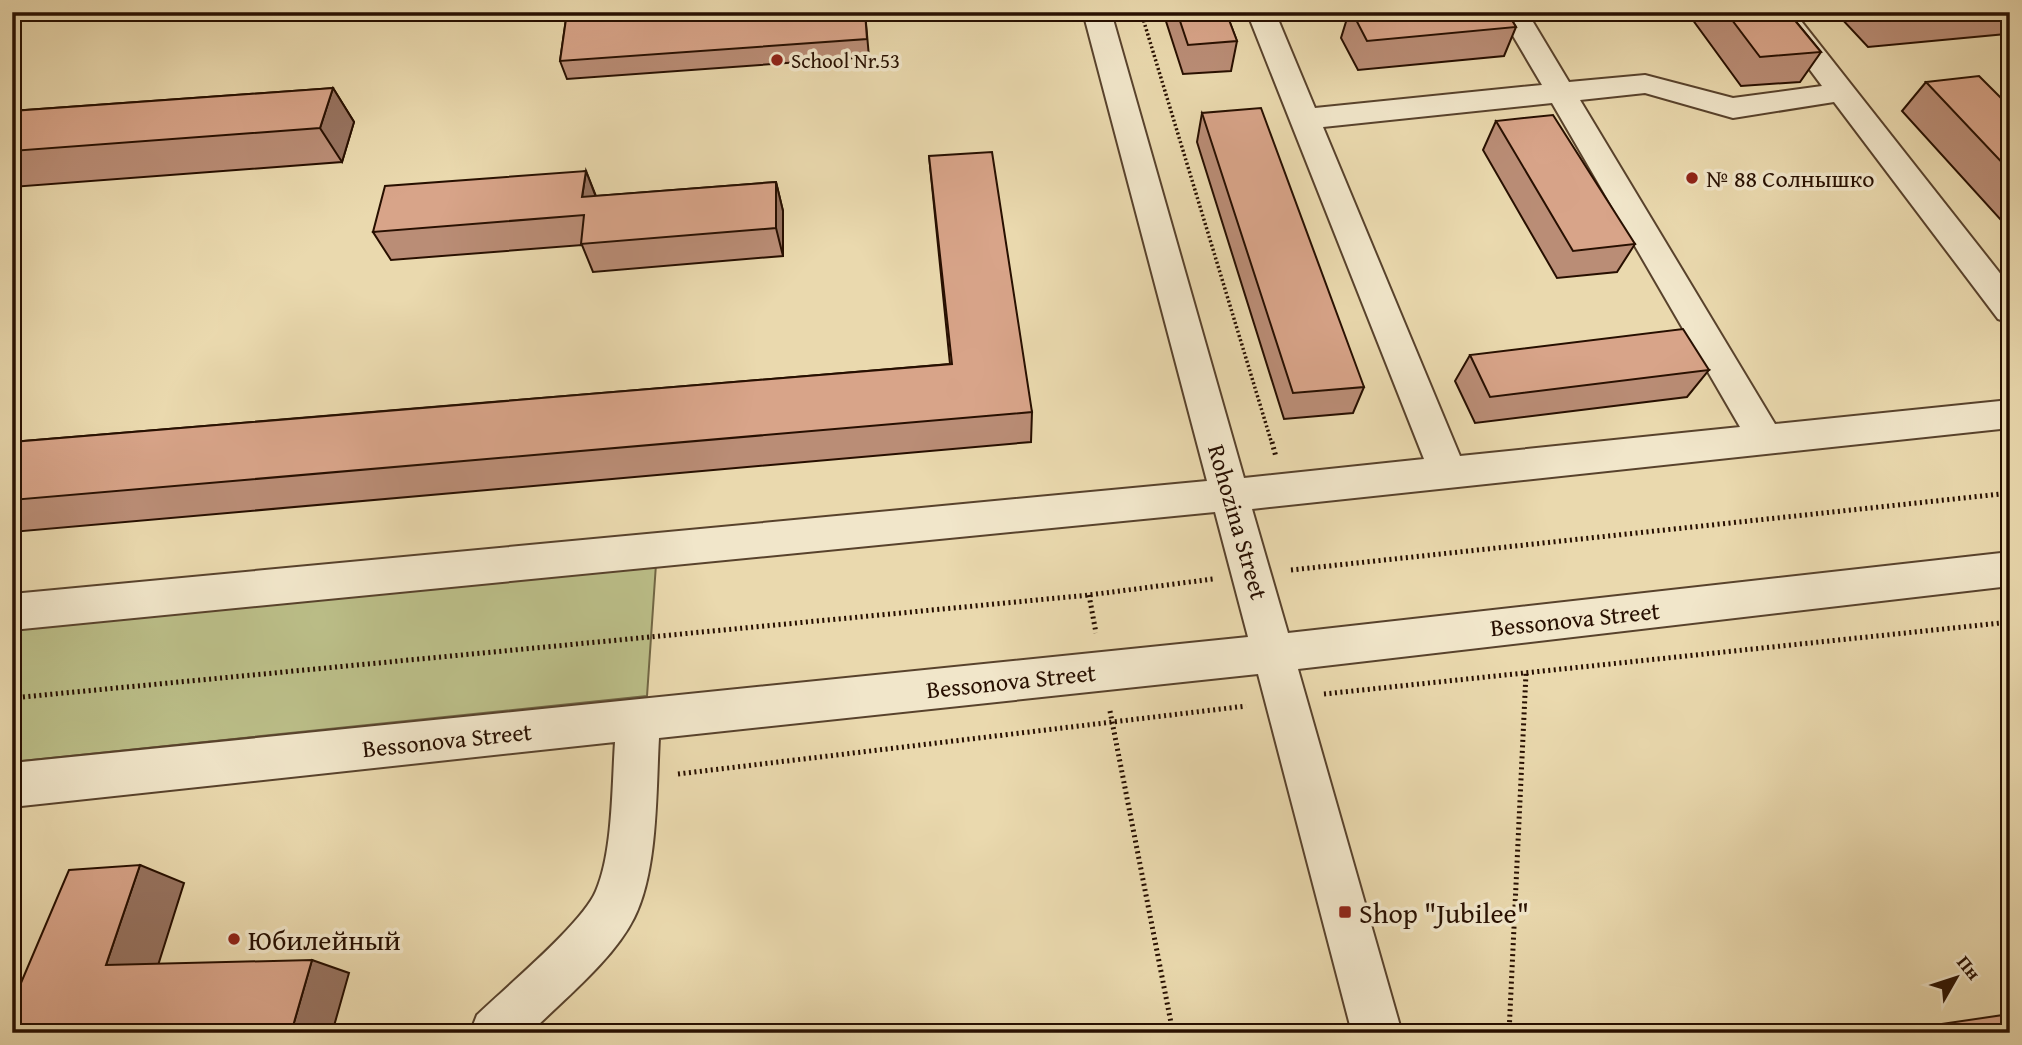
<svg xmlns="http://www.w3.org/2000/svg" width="2022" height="1045" font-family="'Gentium Book Plus',serif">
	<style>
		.green { fill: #bbbe88; stroke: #716644; stroke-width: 2 }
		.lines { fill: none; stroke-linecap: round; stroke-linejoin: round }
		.minor-casing { stroke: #58422c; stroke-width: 4 }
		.path-far1 { stroke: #270f00; stroke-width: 3.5; stroke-dasharray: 2 2.5; stroke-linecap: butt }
		.path { stroke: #270f00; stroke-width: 5; stroke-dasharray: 2 3.5; stroke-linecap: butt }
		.minor { fill: #f1e6ca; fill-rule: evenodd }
		.wall { fill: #ba8d76; stroke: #270f00; stroke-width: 2 }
		.shaded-wall { fill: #977360; stroke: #270f00; stroke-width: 2 }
		.building { fill: #d8a489; stroke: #270f00; stroke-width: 2 }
		.poi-dot { fill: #8f2418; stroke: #f1e6ca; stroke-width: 2.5 }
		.labels { text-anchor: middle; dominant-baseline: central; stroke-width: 7; stroke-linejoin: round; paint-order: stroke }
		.far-poi-label { font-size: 21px; fill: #270f00; stroke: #f1e6ca; text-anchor: start }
		.poi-label { font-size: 24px; fill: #270f00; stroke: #f1e6ca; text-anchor: start }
		.street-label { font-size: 24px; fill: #270f00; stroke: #f1e6ca }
		.near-poi-label { font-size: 28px; fill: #270f00; stroke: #f1e6ca; text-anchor: start }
	</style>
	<rect width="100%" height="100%" fill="#ead9ae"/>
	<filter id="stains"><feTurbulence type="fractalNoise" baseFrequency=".00286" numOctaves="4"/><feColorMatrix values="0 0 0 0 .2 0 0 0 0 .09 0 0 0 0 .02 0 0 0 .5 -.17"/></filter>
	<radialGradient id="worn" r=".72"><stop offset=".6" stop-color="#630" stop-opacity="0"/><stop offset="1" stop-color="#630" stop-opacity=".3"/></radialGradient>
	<!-- green -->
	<polygon class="green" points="656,564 647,696 12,762 12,626"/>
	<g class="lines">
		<defs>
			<path id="minor" d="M1083,12H1111L1244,478L1424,459L1247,12H1275L1315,108L1542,85L1499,12H1527L1569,82L1645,75L1733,98L1822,86L1767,12H1794L2010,286V323L1998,319L1834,102L1733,118L1645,93L1580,100L1775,424L2010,400V428L1252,509L1288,633L2010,552V586L1298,669L1402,1033H1352L1258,674L659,738C656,790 658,871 634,918C613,960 564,999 530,1033H470L477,1015C505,988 583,923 596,891C613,852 612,785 615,742L12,807V763L1248,637L1215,512L12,630V594L1207,481ZM1552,103L1740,427L1460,456L1323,127Z"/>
		</defs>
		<!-- minor casing -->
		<use href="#minor" class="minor-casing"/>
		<!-- path-far1 -->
		<polyline class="path-far1" points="1141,12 1272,444"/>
		<!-- path -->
		<g class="path">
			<polyline points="1272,442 1276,457"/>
			<polyline points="1291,570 2010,493"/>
			<polyline points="1089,595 1096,633"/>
			<polyline points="1324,694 2010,622"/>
			<polyline points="12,698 1089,595 1213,579"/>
			<polyline points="1110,711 1173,1033"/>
			<polyline points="678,774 1246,706"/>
			<polyline points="1509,1033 1526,673"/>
		</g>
		<!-- minor -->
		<use href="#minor" class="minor"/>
	</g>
	<!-- wall -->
	<g class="wall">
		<polygon points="567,12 636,12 635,17 865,12 869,57 567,79 560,61"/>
		<polygon points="1163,12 1226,12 1237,41 1231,71 1183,74"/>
		<polygon points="1349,12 1507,12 1516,27 1504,56 1358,70 1341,38"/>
		<polygon points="1687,12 1788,12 1821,52 1800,82 1741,86"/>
		<polygon points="1842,12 2010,12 2010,29 2006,34 1868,47 1839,16"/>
		<polygon points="1926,82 2010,107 2010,230 1902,111"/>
		<polygon points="333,88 354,122 342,162 12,187 12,111"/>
		<polygon points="1202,113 1364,387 1353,413 1284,419 1197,142"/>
		<polygon points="1496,121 1635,244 1617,272 1557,278 1483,150"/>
		<polygon points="929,156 1032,412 1031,442 12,532 12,442 950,364"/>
		<polygon points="586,171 596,196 776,182 783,211 783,256 593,272 582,245 391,260 373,232"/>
		<polygon points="1470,355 1709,370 1687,397 1475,423 1455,381"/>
	</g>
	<!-- shaded-wall -->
	<g class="shaded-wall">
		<polygon points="628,12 636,12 633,35 628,17"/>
		<polygon points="333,88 354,122 342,162 320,128"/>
		<polygon points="586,171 597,200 582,197"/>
		<polygon points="776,182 783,211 783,256 776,228"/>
		<polygon points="140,865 184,883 154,978 106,965"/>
		<polygon points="312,960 349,973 332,1033 291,1033"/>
	</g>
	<!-- building -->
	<g class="building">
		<polygon points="567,12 628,12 628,17 699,12 865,12 867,39 560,61"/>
		<polygon points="1177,12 1226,12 1237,41 1188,45"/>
		<polygon points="1352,12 1507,12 1516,27 1367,41"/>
		<polygon points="1726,12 1788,12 1821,52 1760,57"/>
		<polygon points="1884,12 1949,12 1889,18"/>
		<polygon points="1979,76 2010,107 2010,171 1926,82"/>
		<polygon points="333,88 320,128 12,151 12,111"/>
		<polygon points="1261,108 1364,387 1293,393 1202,113"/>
		<polygon points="1553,115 1635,244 1573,251 1496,121"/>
		<polygon points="992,152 1032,412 12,500 12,442 952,364 929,156"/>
		<polygon points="586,171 582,197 776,182 776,228 581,244 584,215 373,232 385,186"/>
		<polygon points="1683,329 1709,370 1490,397 1470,355"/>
		<polygon points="140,865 106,965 312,960 291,1033 12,1033 12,1004 69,870"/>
		<polygon points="2010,1014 2010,1033 1880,1033"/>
	</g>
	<!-- markers -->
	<g class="poi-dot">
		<circle cx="777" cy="60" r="7"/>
		<circle cx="1692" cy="178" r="7"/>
		<rect x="1338" y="905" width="14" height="14" rx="3.5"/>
		<circle cx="234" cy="939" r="7"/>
	</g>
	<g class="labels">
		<!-- far-poi labels -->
		<g class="far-poi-label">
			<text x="791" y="60">School Nr.53</text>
		</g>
		<!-- poi labels -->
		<g class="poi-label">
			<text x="1706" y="178">№ 88 Солнышко</text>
		</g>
		<!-- street labels -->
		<g class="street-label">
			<text transform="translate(1238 522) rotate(74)">Rohozina Street</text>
			<text transform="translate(1575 619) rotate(-6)">Bessonova Street</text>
			<text transform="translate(1011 681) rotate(-6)">Bessonova Street</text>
			<text transform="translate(447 740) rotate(-6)">Bessonova Street</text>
		</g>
		<!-- near-poi labels -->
		<g class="near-poi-label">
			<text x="1359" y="912">Shop "Jubilee"</text>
			<text x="248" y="939">Юбилейный</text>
		</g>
	</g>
	<!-- margin -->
	<rect width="2022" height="1045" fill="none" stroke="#ead9ae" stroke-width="42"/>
	<rect x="14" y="14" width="1994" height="1017" fill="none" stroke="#270f00" stroke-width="3.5"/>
	<rect x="21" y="21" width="1980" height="1003" fill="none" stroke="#270f00" stroke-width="2"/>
	<!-- north arrow -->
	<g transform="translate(1956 978) rotate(51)" stroke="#f1e6ca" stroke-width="5" paint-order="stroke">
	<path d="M0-5L12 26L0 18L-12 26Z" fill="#270f00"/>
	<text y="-10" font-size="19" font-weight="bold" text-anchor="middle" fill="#270f00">Пн</text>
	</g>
	<rect width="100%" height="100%" filter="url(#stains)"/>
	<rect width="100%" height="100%" fill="url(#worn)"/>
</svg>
